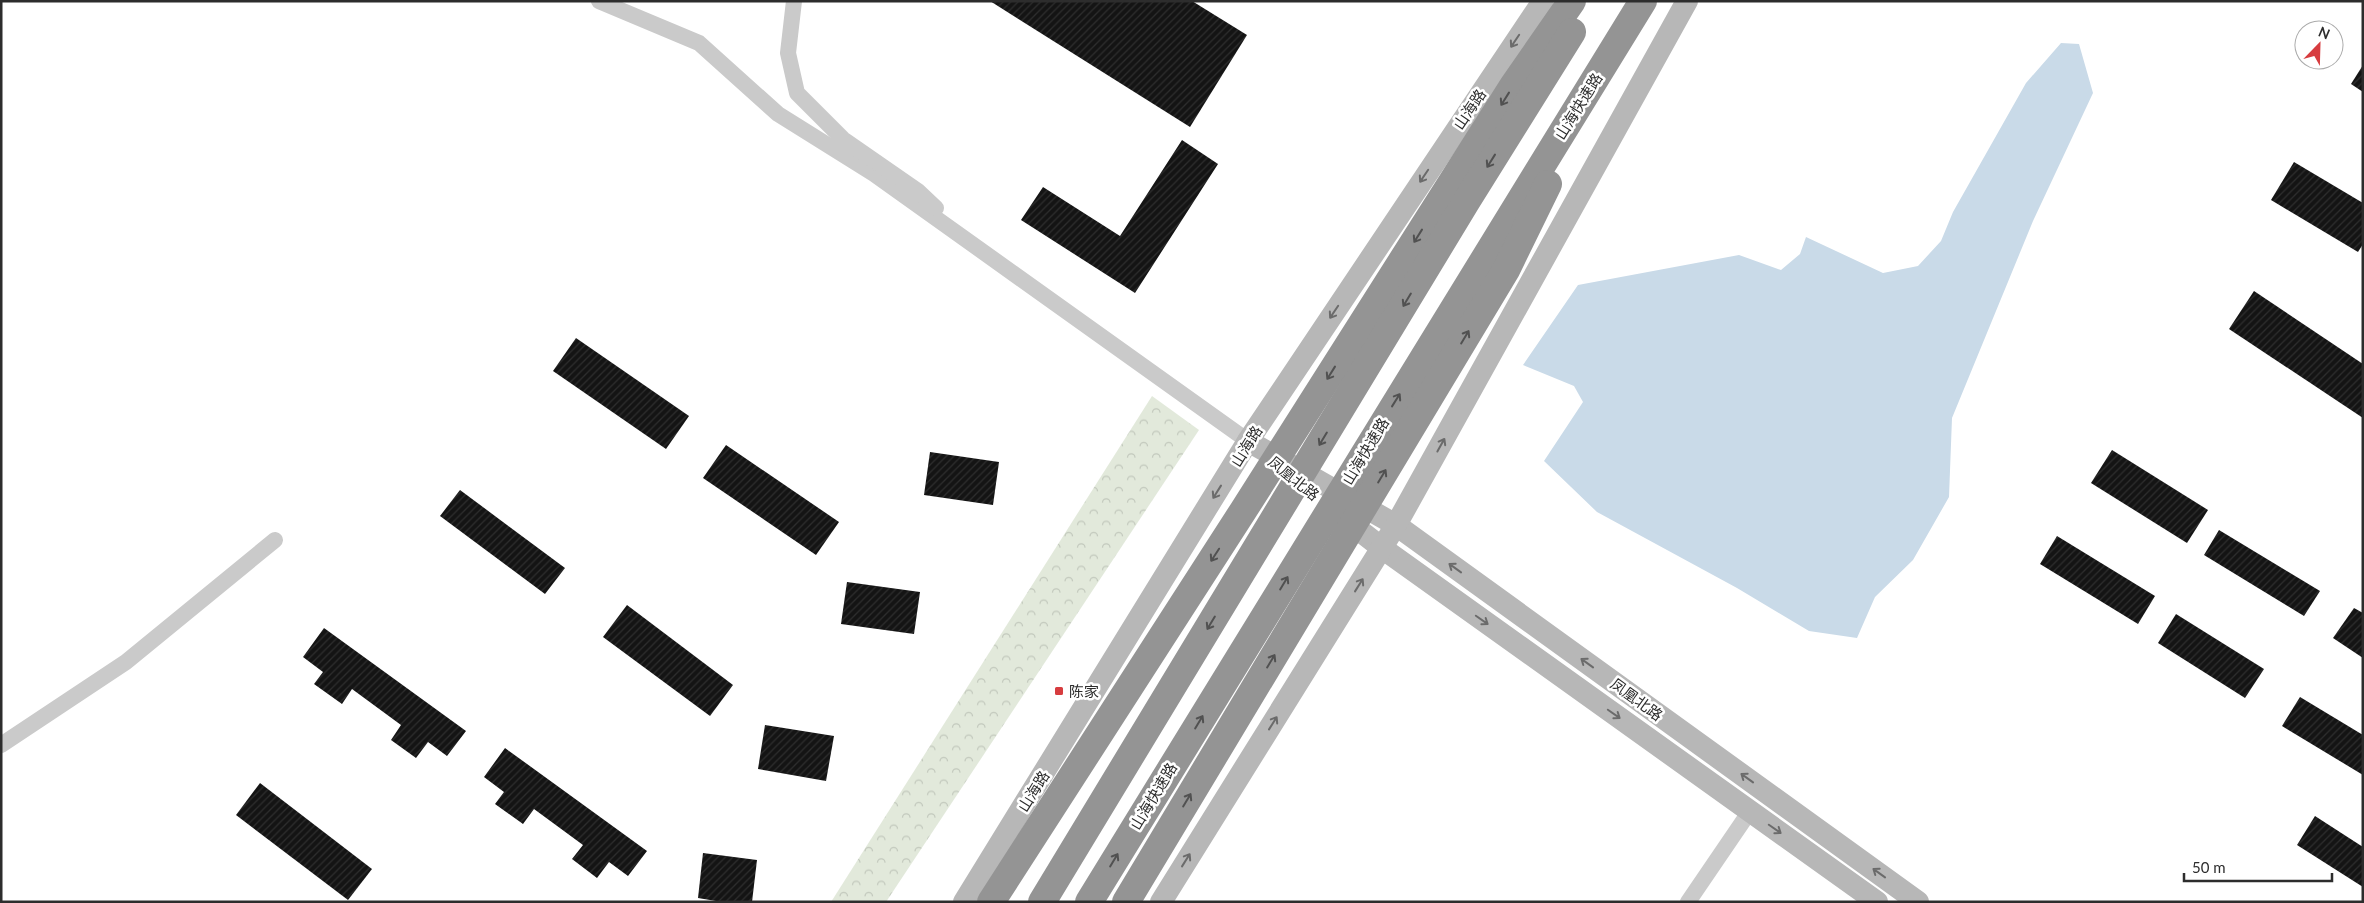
<svg xmlns="http://www.w3.org/2000/svg" width="2364" height="903" font-family="Lato,'Noto Sans SC',sans-serif">
	<style>
		.forest { fill: url(#forest-crowns) }
		.water { fill: #c9dae8 }
		.building { fill: url(#building-hatch) }
		.lines { fill: none; stroke-linecap: round; stroke-linejoin: round }
		.street { stroke: #cacaca; stroke-width: 16 }
		.secondary { stroke: #b7b7b7; stroke-width: 22 }
		.highway { stroke: #949494; stroke-width: 28 }
		.oneway { stroke: #6b6b6b }
		.oneway2 { stroke: #515151 }
		.poi-dot { fill: #d73c3f; stroke: #fff; stroke-width: 2 }
		.labels { text-anchor: middle; dominant-baseline: central; stroke-width: 5; stroke-linejoin: round; paint-order: stroke }
		.street-label { font-size: 15px; fill: #2d2d2d; stroke: #fff }
		.poi-label { font-size: 15px; fill: #2d2d2d; stroke: #fff; text-anchor: start }
	</style>
	<defs>
		<pattern id="forest-crowns" width="20" height="18" patternUnits="userSpaceOnUse" patternTransform="scale(1.25)"><rect width="20" height="18" fill="#e2e9db"/><path d="M2 6a3 3 0 1 1 6 0M12 15a3 3 0 1 1 6 0" fill="none" stroke="#c2c8bc"/></pattern>
		<pattern id="building-hatch" width="6" height="6" patternUnits="userSpaceOnUse" patternTransform="scale(1.25)"><rect width="6" height="6" fill="#141414"/><path d="M-1 1l2-2M0 6l6-6M5 7l2-2" fill="none" stroke="#2e2e2e"/></pattern>
	</defs>
	<rect width="100%" height="100%" fill="#fff"/>
	<!-- forest -->
	<polygon class="forest" points="1152,396 1199,430 886,902 831,902"/>
	<!-- water -->
	<polygon class="water" points="2061,43 2079,44 2093,93 2033,221 1952,418 1949,497 1913,560 1875,597 1857,638 1809,631 1737,588 1597,512 1544,461 1583,402 1574,386 1523,365 1578,285 1739,255 1781,270 1800,254 1806,237 1883,273 1918,266 1941,241 1953,212 2026,83"/>
	<!-- building -->
	<g class="building">
		<polygon points="990,1 1192,1 1247,35 1190,127"/>
		<polygon points="2363,65 2363,92 2351,84"/>
		<polygon points="1182,140 1218,164 1135,293 1021,220 1043,187 1120,236"/>
		<polygon points="2294,162 2363,203 2363,244 2358,252 2271,200"/>
		<polygon points="2254,291 2363,364 2363,418 2229,329"/>
		<polygon points="576,338 689,416 666,449 553,371"/>
		<polygon points="726,445 839,522 816,555 703,478"/>
		<polygon points="2112,450 2208,510 2187,543 2091,483"/>
		<polygon points="930,452 999,462 993,505 924,495"/>
		<polygon points="460,490 565,568 545,594 440,516"/>
		<polygon points="2219,530 2320,591 2304,616 2204,555"/>
		<polygon points="2057,536 2155,596 2138,624 2040,564"/>
		<polygon points="847,582 920,592 914,634 841,624"/>
		<polygon points="627,605 733,685 710,716 603,637"/>
		<polygon points="2354,608 2363,613 2363,658 2333,638"/>
		<polygon points="2176,614 2264,669 2245,698 2158,643"/>
		<polygon points="324,628 466,731 447,756 428,742 416,758 391,740 401,725 352,689 342,704 314,684 323,672 303,657"/>
		<polygon points="2300,697 2363,735 2363,775 2282,726"/>
		<polygon points="765,725 834,736 826,781 758,769"/>
		<polygon points="505,748 647,851 628,876 609,862 597,878 572,859 583,845 534,809 523,824 495,804 504,792 484,777"/>
		<polygon points="260,783 372,869 348,900 236,815"/>
		<polygon points="2315,816 2363,847 2363,887 2297,845"/>
		<polygon points="703,853 757,860 752,902 722,902 698,898"/>
	</g>
	<g class="lines">
		<!-- street -->
		<g class="street">
			<polyline points="599,1 699,43 778,114 874,174 1248,441"/>
			<polyline points="794,1 788,53 797,93 843,139 918,191 936,208"/>
			<polyline points="1,745 126,662 275,540"/>
			<polyline points="1688,902 1750,811"/>
		</g>
		<!-- secondary -->
		<g class="secondary">
			<polyline points="1248,441 1396,525 1918,902"/>
			<polyline points="1341,516 1382,548 1877,902"/>
			<polyline points="964,902 1248,441 1543,1"/>
			<polyline points="1161,902 1396,525 1687,1"/>
		</g>
		<!-- highway -->
		<g class="highway">
			<polyline points="991,902 1243,511 1513,86 1572,1"/>
			<polyline points="1042,902 1466,202 1572,32"/>
			<polyline points="1089,902 1643,1"/>
			<polyline points="1126,902 1506,270 1548,184"/>
		</g>
	</g>
	<!-- one-way arrows -->
	<defs><path id="oneway-shaft" d="M-6 0H5M1.5-3L5.5 0L1.5 3" fill="none" stroke-width="1.6" stroke-linecap="round" stroke-linejoin="round" transform="scale(1.25)"/></defs>
	<g class="oneway">
		<use href="#oneway-shaft" transform="translate(1515 41) rotate(124)"/>
		<use href="#oneway-shaft" transform="translate(1424 176) rotate(124)"/>
		<use href="#oneway-shaft" transform="translate(1334 312) rotate(124)"/>
		<use href="#oneway-shaft" transform="translate(1441 445) rotate(-61)"/>
		<use href="#oneway-shaft" transform="translate(1217 492) rotate(122)"/>
		<use href="#oneway-shaft" transform="translate(1455 568) rotate(-144)"/>
		<use href="#oneway-shaft" transform="translate(1359 585) rotate(-58)"/>
		<use href="#oneway-shaft" transform="translate(1482 620) rotate(35)"/>
		<use href="#oneway-shaft" transform="translate(1587 663) rotate(-144)"/>
		<use href="#oneway-shaft" transform="translate(1614 714) rotate(35)"/>
		<use href="#oneway-shaft" transform="translate(1273 723) rotate(-58)"/>
		<use href="#oneway-shaft" transform="translate(1747 778) rotate(-144)"/>
		<use href="#oneway-shaft" transform="translate(1775 829) rotate(35)"/>
		<use href="#oneway-shaft" transform="translate(1186 860) rotate(-58)"/>
		<use href="#oneway-shaft" transform="translate(1879 873) rotate(-144)"/>
	</g>
	<g class="oneway2">
		<use href="#oneway-shaft" transform="translate(1505 99) rotate(122)"/>
		<use href="#oneway-shaft" transform="translate(1491 161) rotate(122)"/>
		<use href="#oneway-shaft" transform="translate(1418 236) rotate(122)"/>
		<use href="#oneway-shaft" transform="translate(1407 300) rotate(121)"/>
		<use href="#oneway-shaft" transform="translate(1465 337) rotate(-59)"/>
		<use href="#oneway-shaft" transform="translate(1331 373) rotate(122)"/>
		<use href="#oneway-shaft" transform="translate(1396 400) rotate(-58)"/>
		<use href="#oneway-shaft" transform="translate(1323 439) rotate(121)"/>
		<use href="#oneway-shaft" transform="translate(1382 476) rotate(-59)"/>
		<use href="#oneway-shaft" transform="translate(1215 555) rotate(123)"/>
		<use href="#oneway-shaft" transform="translate(1284 583) rotate(-59)"/>
		<use href="#oneway-shaft" transform="translate(1211 623) rotate(121)"/>
		<use href="#oneway-shaft" transform="translate(1271 661) rotate(-59)"/>
		<use href="#oneway-shaft" transform="translate(1199 722) rotate(-59)"/>
		<use href="#oneway-shaft" transform="translate(1187 800) rotate(-59)"/>
		<use href="#oneway-shaft" transform="translate(1114 860) rotate(-59)"/>
	</g>
	<!-- markers -->
	<rect class="poi-dot" x="1054" y="686" width="10" height="10" rx="2.5"/>
	<g class="labels">
		<!-- street labels -->
		<g class="street-label">
			<text transform="translate(1578 106) rotate(-58)">山海快速路</text>
			<text transform="translate(1469 109) rotate(-56)">山海路</text>
			<text transform="translate(1246 446) rotate(-58)">山海路</text>
			<text transform="translate(1365 451) rotate(-59)">山海快速路</text>
			<text transform="translate(1294 478) rotate(39)">凤凰北路</text>
			<text transform="translate(1637 699) rotate(36)">凤凰北路</text>
			<text transform="translate(1033 791) rotate(-58)">山海路</text>
			<text transform="translate(1153 796) rotate(-59)">山海快速路</text>
		</g>
		<!-- poi labels -->
		<g class="poi-label">
			<text x="1069" y="691">陈家</text>
		</g>
	</g>
	<!-- border -->
	<rect width="2364" height="903" fill="none" stroke="#2d2d2d" stroke-width="5"/>
	<!-- north arrow -->
	<g transform="translate(2319 45) rotate(23)"><circle r="24" fill="#ffffff" stroke="#ababab"/>
	<path d="M0-4L9 19L0 12L-9 19Z" fill="#d73c3f"/>
	<text y="-8" font-size="14" font-weight="bold" text-anchor="middle" fill="#2d2d2d">N</text>
	</g>
	<!-- scale -->
	<path d="M2184 873v8h148v-8" fill="none" stroke="#2d2d2d" stroke-width="2.5"/>
	<text x="2192" y="873" font-size="15" fill="#2d2d2d" stroke="#ffffff" stroke-width="4" paint-order="stroke">50 m</text>
</svg>
